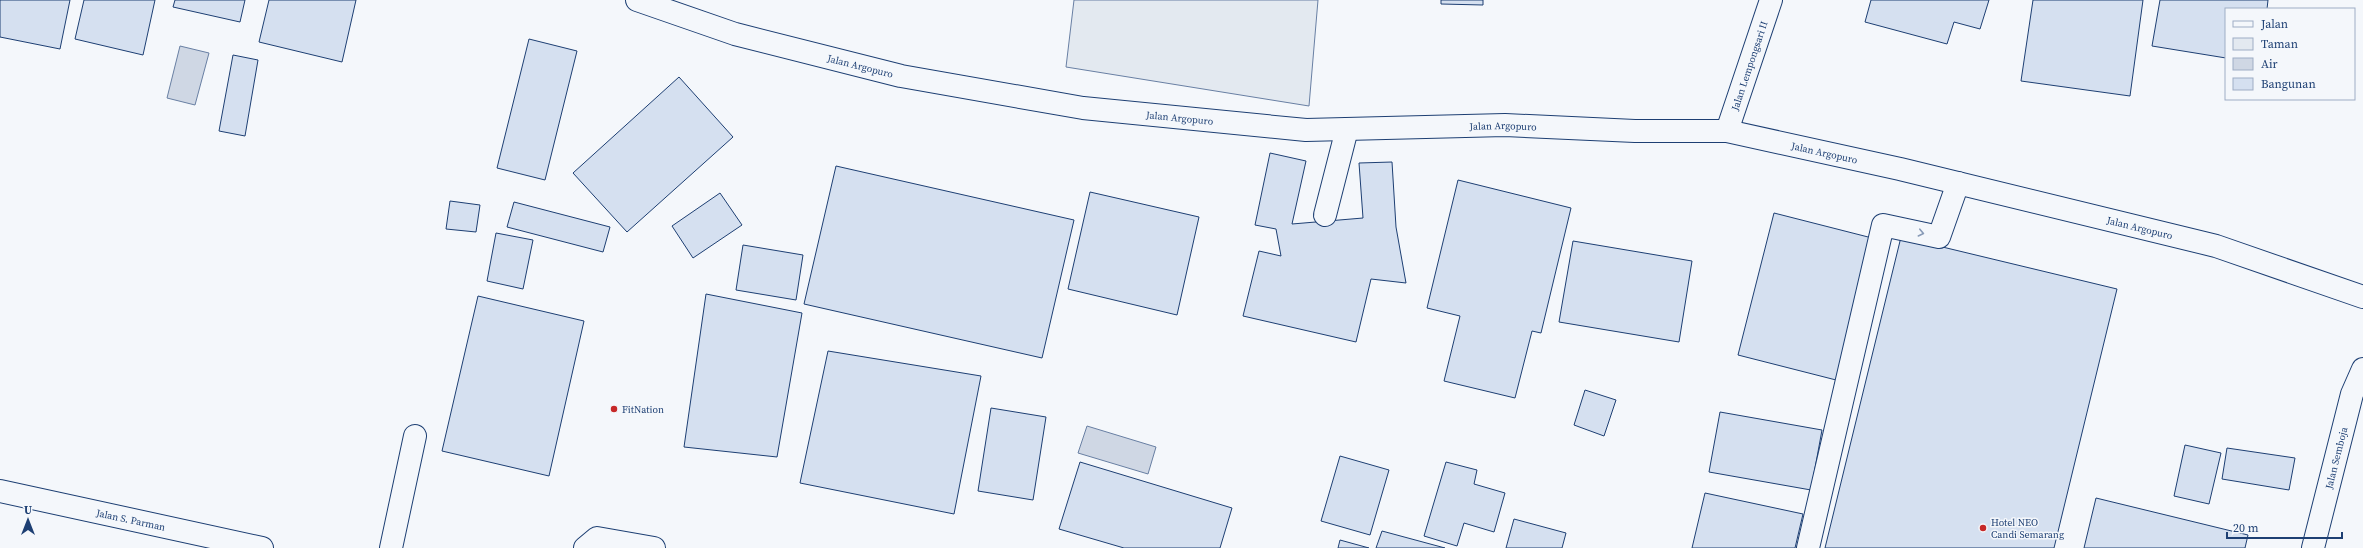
<svg xmlns="http://www.w3.org/2000/svg" width="2363" height="548" font-family="'Source Serif 4',serif">
	<style>
		.green { fill: #e3e9f0; stroke: #687fa3 }
		.water { fill: #cfd7e4; stroke: #687fa3 }
		.building { fill: #d5e0f0; stroke: #1d3f73 }
		.lines { fill: none; stroke-linecap: round; stroke-linejoin: round }
		.minor-casing { stroke: #1d3f73; stroke-width: 24 }
		.highway-casing { stroke: #1d3f73; stroke-width: 24 }
		.minor { stroke: #f4f7fb; stroke-width: 22 }
		.highway { stroke: #f4f7fb; stroke-width: 22 }
		.oneway { stroke: #889bb7 }
		.poi-dot { fill: #c62828; stroke: #f4f7fb; stroke-width: 1.5 }
		.labels { text-anchor: middle; dominant-baseline: central; stroke-width: 3; stroke-linejoin: round; paint-order: stroke }
		.street-label { font-size: 10px; fill: #1d3f73; stroke: #f4f7fb }
		.poi-label { font-size: 10px; fill: #1d3f73; stroke: #f4f7fb; text-anchor: start }
	</style>
	<rect width="100%" height="100%" fill="#f4f7fb"/>
	<!-- green -->
	<polygon class="green" points="1074,0 1318,0 1309,106 1066,67"/>
	<!-- water -->
	<g class="water">
		<polygon points="180,46 209,53 195,105 167,98"/>
		<polygon points="1087,426 1156,447 1148,474 1078,453"/>
	</g>
	<!-- building -->
	<g class="building">
		<polygon points="0,0 70,0 60,49 0,37"/>
		<polygon points="84,0 155,0 143,55 75,39"/>
		<polygon points="175,0 245,0 240,22 173,7"/>
		<polygon points="269,0 356,0 342,62 259,42"/>
		<polygon points="1441,0 1483,0 1483,5 1441,4"/>
		<polygon points="1871,0 1989,0 1980,29 1954,22 1947,44 1865,22"/>
		<polygon points="2033,0 2143,0 2130,96 2021,81"/>
		<polygon points="2160,0 2268,0 2267,9 2226,9 2226,58 2152,46"/>
		<polygon points="529,39 577,51 545,180 497,168"/>
		<polygon points="233,55 258,60 245,136 219,131"/>
		<polygon points="679,77 733,137 627,232 573,173"/>
		<polygon points="1270,153 1306,161 1292,224 1363,218 1359,163 1392,162 1396,227 1406,283 1371,279 1356,342 1243,316 1259,251 1281,256 1276,229 1255,225"/>
		<polygon points="836,166 1074,220 1042,358 804,304"/>
		<polygon points="1458,180 1571,208 1541,333 1532,331 1515,398 1444,381 1460,316 1427,308"/>
		<polygon points="1090,192 1199,217 1177,315 1068,289"/>
		<polygon points="720,193 742,225 693,258 672,226"/>
		<polygon points="450,201 480,205 476,232 446,229"/>
		<polygon points="514,202 610,227 603,252 507,227"/>
		<polygon points="1774,213 1876,239 1840,381 1738,355"/>
		<polygon points="496,233 533,240 523,289 487,281"/>
		<polygon points="1901,237 2117,289 2054,548 1825,548"/>
		<polygon points="1573,241 1692,261 1679,342 1559,322"/>
		<polygon points="743,245 803,255 796,300 736,290"/>
		<polygon points="706,294 802,313 777,457 684,447"/>
		<polygon points="478,296 584,321 549,476 442,451"/>
		<polygon points="828,351 981,376 954,514 800,483"/>
		<polygon points="1585,390 1616,400 1604,436 1574,425"/>
		<polygon points="991,408 1046,417 1033,500 978,491"/>
		<polygon points="1720,412 1822,430 1811,490 1709,472"/>
		<polygon points="2185,445 2221,453 2209,504 2174,496"/>
		<polygon points="2227,448 2295,458 2289,490 2222,479"/>
		<polygon points="1340,456 1389,470 1370,535 1321,521"/>
		<polygon points="1080,462 1232,508 1220,548 1124,548 1059,529"/>
		<polygon points="1446,462 1477,470 1474,484 1505,493 1494,532 1464,523 1457,546 1424,536"/>
		<polygon points="1705,493 1803,514 1795,548 1692,548"/>
		<polygon points="2096,498 2248,535 2245,548 2084,548"/>
		<polygon points="1514,519 1566,533 1562,548 1506,548"/>
		<polygon points="1382,531 1445,548 1376,548"/>
		<polygon points="1340,540 1369,548 1338,548"/>
	</g>
	<g class="lines">
		<defs>
			<g id="minor">
				<path id="s1" d="M637,0L735,34L901,76L1083,108L1306,130L1505,125L1635,131H1727L1900,169L2216,246L2363,297"/>
				<path id="s2" d="M1727,131L1771,0"/>
				<polyline points="1325,215 1347,129"/>
				<polyline points="391,548 415,436"/>
				<polyline points="585,548 597,538 654,548"/>
				<polyline points="1808,548 1883,225 1939,237 1958,183"/>
				<path id="s3" d="M2313,548L2352,394L2363,369"/>
			</g>
			<g id="highway">
				<path id="s4" d="M0,491L262,548"/>
			</g>
		</defs>
		<!-- minor casing -->
		<use href="#minor" class="minor-casing"/>
		<!-- highway casing -->
		<use href="#highway" class="highway-casing"/>
		<!-- minor -->
		<use href="#minor" class="minor"/>
		<!-- highway -->
		<use href="#highway" class="highway"/>
	</g>
	<!-- one-way arrows -->
	<defs><path id="oneway-chevron" d="M-2-3.5L2.5 0L-2 3.5" fill="none" stroke-width="1.6" stroke-linecap="round" stroke-linejoin="round"/></defs>
	<use class="oneway" href="#oneway-chevron" transform="translate(1921 233) rotate(13)"/>
	<!-- markers -->
	<g class="poi-dot">
		<circle cx="614" cy="409" r="4"/>
		<circle cx="1983" cy="528" r="4"/>
	</g>
	<g class="labels">
		<!-- street labels -->
		<g class="street-label">
			<text stroke="none"><textPath href="#s1" startOffset="233">Jalan Argopuro</textPath></text>
			<text stroke="none"><textPath href="#s2" startOffset="69">Jalan Lempongsari II</textPath></text>
			<text stroke="none"><textPath href="#s1" startOffset="557">Jalan Argopuro</textPath></text>
			<text stroke="none"><textPath href="#s1" startOffset="881">Jalan Argopuro</textPath></text>
			<text stroke="none"><textPath href="#s1" startOffset="1205">Jalan Argopuro</textPath></text>
			<text stroke="none"><textPath href="#s1" startOffset="1529">Jalan Argopuro</textPath></text>
			<text stroke="none"><textPath href="#s3" startOffset="93">Jalan Semboja</textPath></text>
			<text stroke="none"><textPath href="#s4" startOffset="134">Jalan S. Parman</textPath></text>
		</g>
		<!-- poi labels -->
		<g class="poi-label">
			<text x="622" y="409">FitNation</text>
			<text x="1991" y="522">Hotel NEO<tspan x="1991" dy="12">Candi Semarang</tspan></text>
		</g>
	</g>
	<!-- legend -->
	<rect x="2225" y="8" width="130" height="92" fill="#f4f7fb" stroke="#9eadc5"/>
	<rect x="2233" y="21" width="20" height="6" fill="#f4f7fb" stroke="#9eadc5"/>
	<text x="2261" y="28" font-size="12" fill="#1d3f73">Jalan</text>
	<rect x="2233" y="38" width="20" height="12" fill="#e3e9f0" stroke="#9eadc5"/>
	<text x="2261" y="48" font-size="12" fill="#1d3f73">Taman</text>
	<rect x="2233" y="58" width="20" height="12" fill="#cfd7e4" stroke="#9eadc5"/>
	<text x="2261" y="68" font-size="12" fill="#1d3f73">Air</text>
	<rect x="2233" y="78" width="20" height="12" fill="#d5e0f0" stroke="#9eadc5"/>
	<text x="2261" y="88" font-size="12" fill="#1d3f73">Bangunan</text>
	<!-- north arrow -->
	<g transform="translate(28 520)" stroke="#f4f7fb" stroke-width="3" paint-order="stroke">
	<path d="M0-3L7 15L0 10L-7 15Z" fill="#1d3f73"/>
	<text y="-6" font-size="11" font-weight="bold" text-anchor="middle" fill="#1d3f73">U</text>
	</g>
	<!-- scale -->
	<path d="M2227 532v6h115v-6" fill="none" stroke="#1d3f73" stroke-width="2"/>
	<text x="2233" y="532" font-size="12" fill="#1d3f73" stroke="#f4f7fb" stroke-width="3" paint-order="stroke">20 m</text>
</svg>
